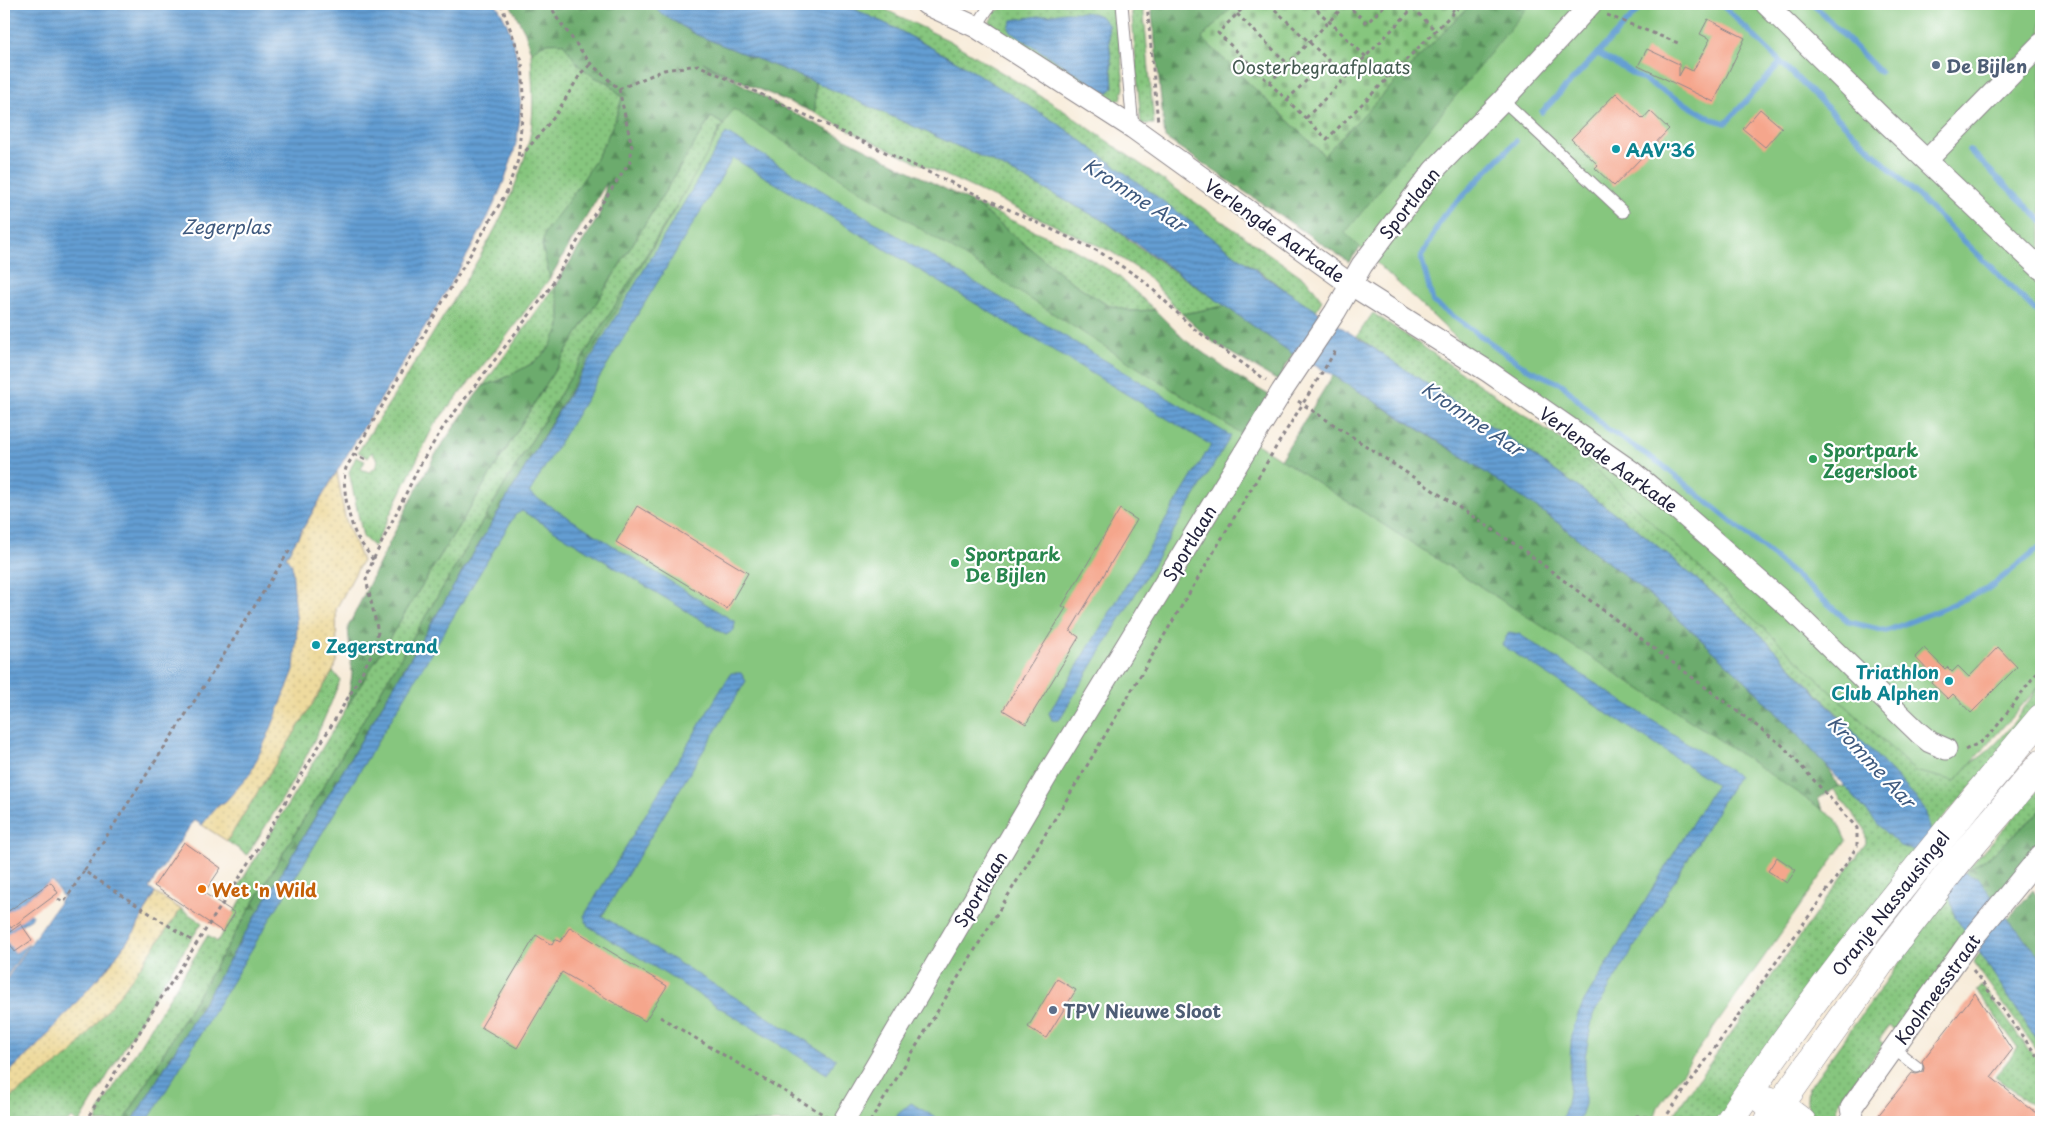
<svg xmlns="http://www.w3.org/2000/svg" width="2045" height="1126" font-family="'Playpen Sans',sans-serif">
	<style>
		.grass { fill: url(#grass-dots); stroke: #54745c; fill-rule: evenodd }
		.forest { fill: url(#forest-firs); stroke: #476654 }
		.sand { fill: url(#sand-dots); stroke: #887e6c }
		.cemetery { fill: url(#cemetery-stones); stroke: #54745c }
		.pitch { fill: #86c67e; stroke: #54745c }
		.water { fill: url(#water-rules); stroke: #426087 }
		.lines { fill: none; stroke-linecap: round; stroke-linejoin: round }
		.stream { stroke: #639ed3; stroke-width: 5.5 }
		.building { fill: #f5a68c }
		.lane-casing { stroke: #8c868a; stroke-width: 13 }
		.street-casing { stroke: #8c868a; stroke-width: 23 }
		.secondary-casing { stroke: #8c868a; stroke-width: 29 }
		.path { stroke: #8c868a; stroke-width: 3; stroke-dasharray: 4 4; stroke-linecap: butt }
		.lane { stroke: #fff; stroke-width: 11 }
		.street { stroke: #fff; stroke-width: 21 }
		.secondary { stroke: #fff; stroke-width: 28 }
		.service-dot { fill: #5c6f8a; stroke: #fff; stroke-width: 2 }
		.culture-dot { fill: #0f9aa8; stroke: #fff; stroke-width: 2 }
		.leisure-dot { fill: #2e9e5b; stroke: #fff; stroke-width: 2 }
		.food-dot { fill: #e8710a; stroke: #fff; stroke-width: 2 }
		.labels { text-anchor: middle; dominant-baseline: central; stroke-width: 4.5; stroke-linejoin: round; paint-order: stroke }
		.service-label { font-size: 18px; font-weight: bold; fill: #4e5e75; stroke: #fff; text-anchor: start }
		.park-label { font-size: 18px; fill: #455b52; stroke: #fff }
		.culture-label { font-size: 18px; font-weight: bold; fill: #0d838f; stroke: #fff; text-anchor: start }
		.street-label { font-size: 18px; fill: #22223b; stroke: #fff }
		.leisure-label { font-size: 18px; font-weight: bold; fill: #27864d; stroke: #fff; text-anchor: start }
		.food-label { font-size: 18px; font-weight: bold; fill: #c56008; stroke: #fff; text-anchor: start }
		.water-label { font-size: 19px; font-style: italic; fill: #3f5a7f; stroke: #fff }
	</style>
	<defs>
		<pattern id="grass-dots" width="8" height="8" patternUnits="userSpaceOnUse" patternTransform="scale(1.25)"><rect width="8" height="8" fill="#86c67e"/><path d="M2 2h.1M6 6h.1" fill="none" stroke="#6da068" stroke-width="1.8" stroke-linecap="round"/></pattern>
		<pattern id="forest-firs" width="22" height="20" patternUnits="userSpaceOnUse" patternTransform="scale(1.25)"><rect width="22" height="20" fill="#6cab6d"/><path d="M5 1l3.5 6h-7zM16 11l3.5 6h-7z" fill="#588b5b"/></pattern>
		<pattern id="sand-dots" width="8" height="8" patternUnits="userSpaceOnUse" patternTransform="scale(1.25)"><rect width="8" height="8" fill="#eeda9e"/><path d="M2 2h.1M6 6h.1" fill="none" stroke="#ccbb89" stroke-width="1.8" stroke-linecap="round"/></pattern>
		<pattern id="cemetery-stones" width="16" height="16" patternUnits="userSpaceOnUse" patternTransform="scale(1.25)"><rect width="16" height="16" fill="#86c67e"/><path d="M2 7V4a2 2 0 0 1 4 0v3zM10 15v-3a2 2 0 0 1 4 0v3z" fill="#6da068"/></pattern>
		<pattern id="water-rules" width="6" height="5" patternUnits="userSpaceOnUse" patternTransform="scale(1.25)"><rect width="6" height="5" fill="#639ed3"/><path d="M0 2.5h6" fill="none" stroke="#5180ac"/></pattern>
	</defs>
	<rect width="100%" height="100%" fill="#fff"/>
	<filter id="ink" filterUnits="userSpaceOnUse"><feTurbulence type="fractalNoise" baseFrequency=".02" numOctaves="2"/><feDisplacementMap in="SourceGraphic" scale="10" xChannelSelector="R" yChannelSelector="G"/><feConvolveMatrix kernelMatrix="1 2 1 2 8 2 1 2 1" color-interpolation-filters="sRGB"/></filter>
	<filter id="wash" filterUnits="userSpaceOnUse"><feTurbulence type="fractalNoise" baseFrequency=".0096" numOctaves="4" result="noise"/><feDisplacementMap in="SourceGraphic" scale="20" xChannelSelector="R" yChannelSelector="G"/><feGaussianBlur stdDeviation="1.12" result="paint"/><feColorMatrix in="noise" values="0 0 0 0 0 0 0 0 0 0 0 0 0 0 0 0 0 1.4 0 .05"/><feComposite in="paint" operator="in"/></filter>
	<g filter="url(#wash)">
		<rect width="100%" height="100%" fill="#f7ebd8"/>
		<!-- grass -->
		<g class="grass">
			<polygon points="843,4 874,4 950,41 1057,106 1308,281 1322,300 1316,311 963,65 893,27"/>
			<path d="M1011,4H1113L1117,12L1124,88L1121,99L1111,104L991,26L990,21L995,12ZM1108,25L1113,88L1108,93L1058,60Z"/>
			<polygon points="1131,4 1143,4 1154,124 1141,124"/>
			<path d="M552,42L563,43L594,77L609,83L622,98C607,152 571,197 542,245L550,278L503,341L434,425L374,547L363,537L349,472L356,457L365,461L361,469L369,472L376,467L378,460L372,452L368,458L358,452C389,403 421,354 451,304C483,253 517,197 530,136C535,110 532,80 531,53L539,45Z"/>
			<polygon points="815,82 993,162 1106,222 1133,243 1225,306 1182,314 1144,273 1110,251 869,140 815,113"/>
			<polygon points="711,117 957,265 721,127 706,158 514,469 180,1025 125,1120 122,1122 96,1122 99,1111 208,935 217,942 244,895 235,892 347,707"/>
			<polygon points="975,204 1066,245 1092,260 1117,275 1155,310 1131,311 1107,305 1069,280"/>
			<path d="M554,287C558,300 562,313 560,326C556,357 509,378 483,386Z"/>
			<path d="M1373,313L1673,515L1966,765C1999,751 2020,712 2041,684V700L2002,752L1931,832L1851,728L1752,626L1637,529L1500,432L1413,376L1357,336Z"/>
			<path d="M333,671L340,680C316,745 285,797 247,855L227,841Z"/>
			<polygon points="1838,786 1845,787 1900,846 1917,847 1719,1122 1676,1122 1673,1120 1676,1111 1866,843 1865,829 1833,789"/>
			<polygon points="2041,787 2041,810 1993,854 1964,873"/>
			<path d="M1949,894L1955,917L1967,933L1895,1030L1889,1026L1879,1040L1884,1044L1838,1103L1836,1114L1829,1117L1824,1122H1819C1806,1109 1806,1106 1808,1089Z"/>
			<polygon points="181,909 202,923 160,987 80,1122 76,1122 72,1118 67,1122 4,1122 4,1105 124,989"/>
			<polygon points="1980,953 2041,1047 2041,1056 1973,962"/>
			<polygon points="1982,986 2041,1066 2041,1112 1995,1077 2018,1048 1977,991"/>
		</g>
		<!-- forest -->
		<g class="forest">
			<path d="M510,4H652L662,14L697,35L815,82V113L747,84L703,62L782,107L975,204L1069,280L1107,305L1131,311L1155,310L1185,340L1236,376L1269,395L1243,437L726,133L132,1122H122L125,1120L180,1025L514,469L706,158L720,127L916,240L711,117L347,707L352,674L348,627L403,515L435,455L475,396L483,386L499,381L533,363L548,350L560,327V307L554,287L599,216L607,182L550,278L542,245L545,232C576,191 608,149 622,98L609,83L594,77L579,66L563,43C549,42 541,42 531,53L525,32Z"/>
			<polygon points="1151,4 1235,4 1202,38 1324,155 1471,4 1564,4 1470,110 1349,262 1165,138"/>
			<polygon points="1225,306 1293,354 1278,381 1214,343 1182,314"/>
			<polygon points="1333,375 1491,475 1553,519 1672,613 1747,682 1826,765 1838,786 1818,799 1838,838 878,1122 1268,479"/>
			<polygon points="2041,810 2041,847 1995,900 1964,873 1993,854"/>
			<polygon points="2033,890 2041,903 2041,958 2008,919"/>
		</g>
		<!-- sand -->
		<g class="sand">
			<polygon points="337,472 345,518 362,561 336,609 337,661 333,671 227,841 202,825 215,808 226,801 286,557"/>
			<polygon points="155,893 181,909 124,989 71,1054 11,1097 4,1105 4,1077 40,1043 108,967 135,931"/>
		</g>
		<!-- cemetery -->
		<polygon class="cemetery" points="1235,4 1471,4 1324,155 1202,38"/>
		<!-- pitch -->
		<g class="pitch">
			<polygon points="1530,4 2041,4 2041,684 1955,781 1915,771 1345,233"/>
			<polygon points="733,109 1706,731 1836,819 1846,841 1658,1107 1653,1122 132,1122 515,485"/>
		</g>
		<!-- water -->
		<g class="water">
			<path d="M4,4H496C522,41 526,108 514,151C497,212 459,268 427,323C380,401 332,478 286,557L292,565L297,629L294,670L270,731L250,774L226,801L215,808L202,825L194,820L149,888L155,893L135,931L108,967L40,1043L4,1077V983L64,895L62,896L52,881L22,902L33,917L4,936Z"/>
			<polygon points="652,4 843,4 893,27 963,65 1060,125 1264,276 1500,432 1637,529 1752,626 1910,791 1925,810 1931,832 1964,873 1979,879 2008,919 2041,958 2041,1047 1980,953 1955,917 1949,894 1914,850 1900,846 1883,830 1826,765 1747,682 1672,613 1553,519 1457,453 1333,375 1293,354 1106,222 993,162 815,82 697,35 662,14"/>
			<path d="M1066,12C1083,13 1099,9 1108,25L1113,88L1107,93L1103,91L1011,32L1009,28L1012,20Z"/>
			<polygon points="726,133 1231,436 1059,720 1052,720 1049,713 1211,445 733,158 529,493 735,622 734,630 726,635 522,511 515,515 147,1122 132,1122"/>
			<path d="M1509,632L1519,634L1738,776L1593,1015L1585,1057V1104L1579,1122H1561C1576,1088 1565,1057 1575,1023C1577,1016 1581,1009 1584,1002L1716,784L1502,645Z"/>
			<polygon points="731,673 741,673 746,681 602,916 836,1059 827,1074 588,926 584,916"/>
			<polygon points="4,938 15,953 29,944 4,980"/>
			<polygon points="911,1103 943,1122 896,1122 897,1115"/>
		</g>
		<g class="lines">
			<!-- stream -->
			<g class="stream">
				<polyline points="1721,4 2041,316"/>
				<polyline points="1813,4 1880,72"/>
				<polyline points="1597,53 1712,119 1726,123 1780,63"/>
				<polyline points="1542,112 1644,4"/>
				<polyline points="1516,141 1443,216 1421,257 1433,302 1526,368 1563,385 1607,429 1661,464 1774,557 1849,622 1886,631 1935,612 1988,589 2041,546"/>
				<polyline points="1969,150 2041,220"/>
			</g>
		</g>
		<g id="blocks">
			<!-- building -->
			<g class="building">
				<polygon points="1708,19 1745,38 1714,102 1638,66 1647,49 1679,64 1679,76 1684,67 1693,71 1710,39 1700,34"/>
				<polygon points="1616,93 1643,119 1650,111 1669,129 1614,186 1595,168 1598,165 1571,139"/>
				<polygon points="1760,109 1782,128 1765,147 1743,129"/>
				<polygon points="637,506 748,573 727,609 616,542"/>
				<polygon points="1120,509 1137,520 1070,631 1079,637 1026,724 1003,710 1066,608 1062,606"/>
				<polygon points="1998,647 2017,667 1971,713 1953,694 1948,699 1931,683 1935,678 1915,657 1924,648 1945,669 1947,667 1952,672 1958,666 1969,677"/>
				<polygon points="184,842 221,868 204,893 235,913 223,932 154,886"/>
				<polygon points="1777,857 1796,870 1787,883 1768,871"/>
				<polygon points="51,882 58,893 11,928 4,918 4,914"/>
				<polygon points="21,924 32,940 15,952 4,936"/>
				<polygon points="570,927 667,986 645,1021 562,972 517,1048 481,1027 536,935 552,945 555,939 560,942"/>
				<polygon points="1057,979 1076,990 1046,1038 1028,1027"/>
				<polygon points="1975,993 2012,1050 1991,1077 2041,1117 2041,1122 1873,1122 1912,1073 1916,1074 1923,1072 1924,1068 1922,1061"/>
			</g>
		</g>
	</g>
	<g filter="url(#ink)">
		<use href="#blocks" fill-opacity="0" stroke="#8c868a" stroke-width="1"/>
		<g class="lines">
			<defs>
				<g id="lane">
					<polyline points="1122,4 1133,128"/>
					<polyline points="976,27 991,4"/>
					<polyline points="1503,100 1623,212"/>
					<polyline points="1894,1049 1917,1067"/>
				</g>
				<g id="street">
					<polyline points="926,4 976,27 1133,128 1350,284 1489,372 1631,471 1676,508 1790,608 1919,733 1930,742 1946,749"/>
					<polyline points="1766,4 1886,122 2041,269"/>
					<polyline points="1927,160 2041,44"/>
					<polyline points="843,1122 1051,769 1282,391 1335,312 1362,265 1434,170 1503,100 1591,4"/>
					<polyline points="1854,1122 1851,1108 1967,945 2041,855"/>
				</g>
				<g id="secondary">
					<polyline points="1763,1100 1780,1105 1802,1122"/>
					<path d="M1729,1122C1823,979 1932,849 2041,718"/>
					<polyline points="1768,1122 1891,948 1960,859 2041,764"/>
				</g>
			</defs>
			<!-- lane casing -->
			<use href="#lane" class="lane-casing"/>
			<!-- street casing -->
			<use href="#street" class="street-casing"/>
			<!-- secondary casing -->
			<use href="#secondary" class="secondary-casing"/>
			<!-- path -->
			<g class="path">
				<polyline points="501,4 522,61 524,96 518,159"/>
				<polyline points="1147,4 1158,123"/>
				<polyline points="1247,4 1218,33 1327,139 1462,4"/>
				<polyline points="1269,4 1346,77"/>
				<polyline points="1311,4 1388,78"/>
				<polyline points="1346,4 1367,23 1386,4"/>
				<polyline points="1446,4 1454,11"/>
				<polyline points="1413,8 1435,30"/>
				<polyline points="1237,14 1288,64"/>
				<polyline points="1607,15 1678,43"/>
				<polyline points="1269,83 1346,4"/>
				<polyline points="619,89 664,70 698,65 1098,251 1143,280 1193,328 1266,380"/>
				<polyline points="1287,100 1327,60"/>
				<polyline points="1306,118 1413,8 1408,4"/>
				<polyline points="1298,401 1522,549 1782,745 1857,828 1857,846 1846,864 1662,1122"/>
				<polyline points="354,454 368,461"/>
				<path d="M373,560C368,552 362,545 357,537C349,521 341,484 346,468L506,193L518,160L555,116L581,73L591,64"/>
				<polyline points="1965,750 1981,742 1991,734 2041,667"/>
				<polyline points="58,899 64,902 84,871"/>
				<polyline points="191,940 84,871 208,680 291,548"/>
				<polyline points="1973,970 2041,1061"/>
				<polyline points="660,1017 826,1116"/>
				<polyline points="85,1122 150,1015 249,863 355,686 373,651 378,632 366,579 373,560 421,463 444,426 547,292 591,219 630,162 632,147 619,89 591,64 557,18 550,4"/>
				<polyline points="870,1122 1079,779 1276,447 1336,350"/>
				<polyline points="1629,1122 1637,1116 1655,1118 1661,1122"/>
			</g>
			<!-- lane -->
			<use href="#lane" class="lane"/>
			<!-- street -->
			<use href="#street" class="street"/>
			<!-- secondary -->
			<use href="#secondary" class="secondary"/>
		</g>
	</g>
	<!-- markers -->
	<g class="service-dot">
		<circle cx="1936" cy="65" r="5"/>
		<circle cx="1053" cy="1010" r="5"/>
	</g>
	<g class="culture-dot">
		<circle cx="1616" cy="149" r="5"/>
		<circle cx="316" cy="645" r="5"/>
		<circle cx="1949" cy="681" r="5"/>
	</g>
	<g class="leisure-dot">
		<circle cx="1813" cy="459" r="5"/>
		<circle cx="955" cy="563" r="5"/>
	</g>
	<circle class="food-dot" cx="202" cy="889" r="5"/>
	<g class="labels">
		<!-- service labels -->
		<g class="service-label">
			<text x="1946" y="65">De Bijlen</text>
			<text x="1063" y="1010">TPV Nieuwe Sloot</text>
		</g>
		<!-- park labels -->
		<g class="park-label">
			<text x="1321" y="66">Oosterbegraafplaats</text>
		</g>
		<!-- culture labels -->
		<g class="culture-label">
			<text x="1626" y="149">AAV'36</text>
			<text x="326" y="645">Zegerstrand</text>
			<text x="1939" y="671" text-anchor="end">Triathlon<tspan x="1939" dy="21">Club Alphen</tspan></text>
		</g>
		<!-- street labels -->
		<g class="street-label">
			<text transform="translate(1409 203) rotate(-52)">Sportlaan</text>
			<text transform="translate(1275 230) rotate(35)">Verlengde Aarkade</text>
			<text transform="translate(1609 459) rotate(36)">Verlengde Aarkade</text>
			<text transform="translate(1189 543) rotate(-59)">Sportlaan</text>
			<text transform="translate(980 889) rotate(-59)">Sportlaan</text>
			<text transform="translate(1890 903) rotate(-52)">Oranje Nassausingel</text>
			<text transform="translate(1937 989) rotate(-54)">Koolmeesstraat</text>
		</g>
		<!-- leisure labels -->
		<g class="leisure-label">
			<text x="1823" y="449">Sportpark<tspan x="1823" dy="21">Zegersloot</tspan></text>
			<text x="965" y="553">Sportpark<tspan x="965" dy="21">De Bijlen</tspan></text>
		</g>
		<!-- food labels -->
		<g class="food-label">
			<text x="212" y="889">Wet 'n Wild</text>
		</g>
		<!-- water labels -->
		<g class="water-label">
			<text transform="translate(1135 194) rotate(33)">Kromme Aar</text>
			<text x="226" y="226">Zegerplas</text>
			<text transform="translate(1473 418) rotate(34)">Kromme Aar</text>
			<text transform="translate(1872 761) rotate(47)">Kromme Aar</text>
		</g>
	</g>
	<!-- margin -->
	<rect width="2045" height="1126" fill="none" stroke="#fff" stroke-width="20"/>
</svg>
